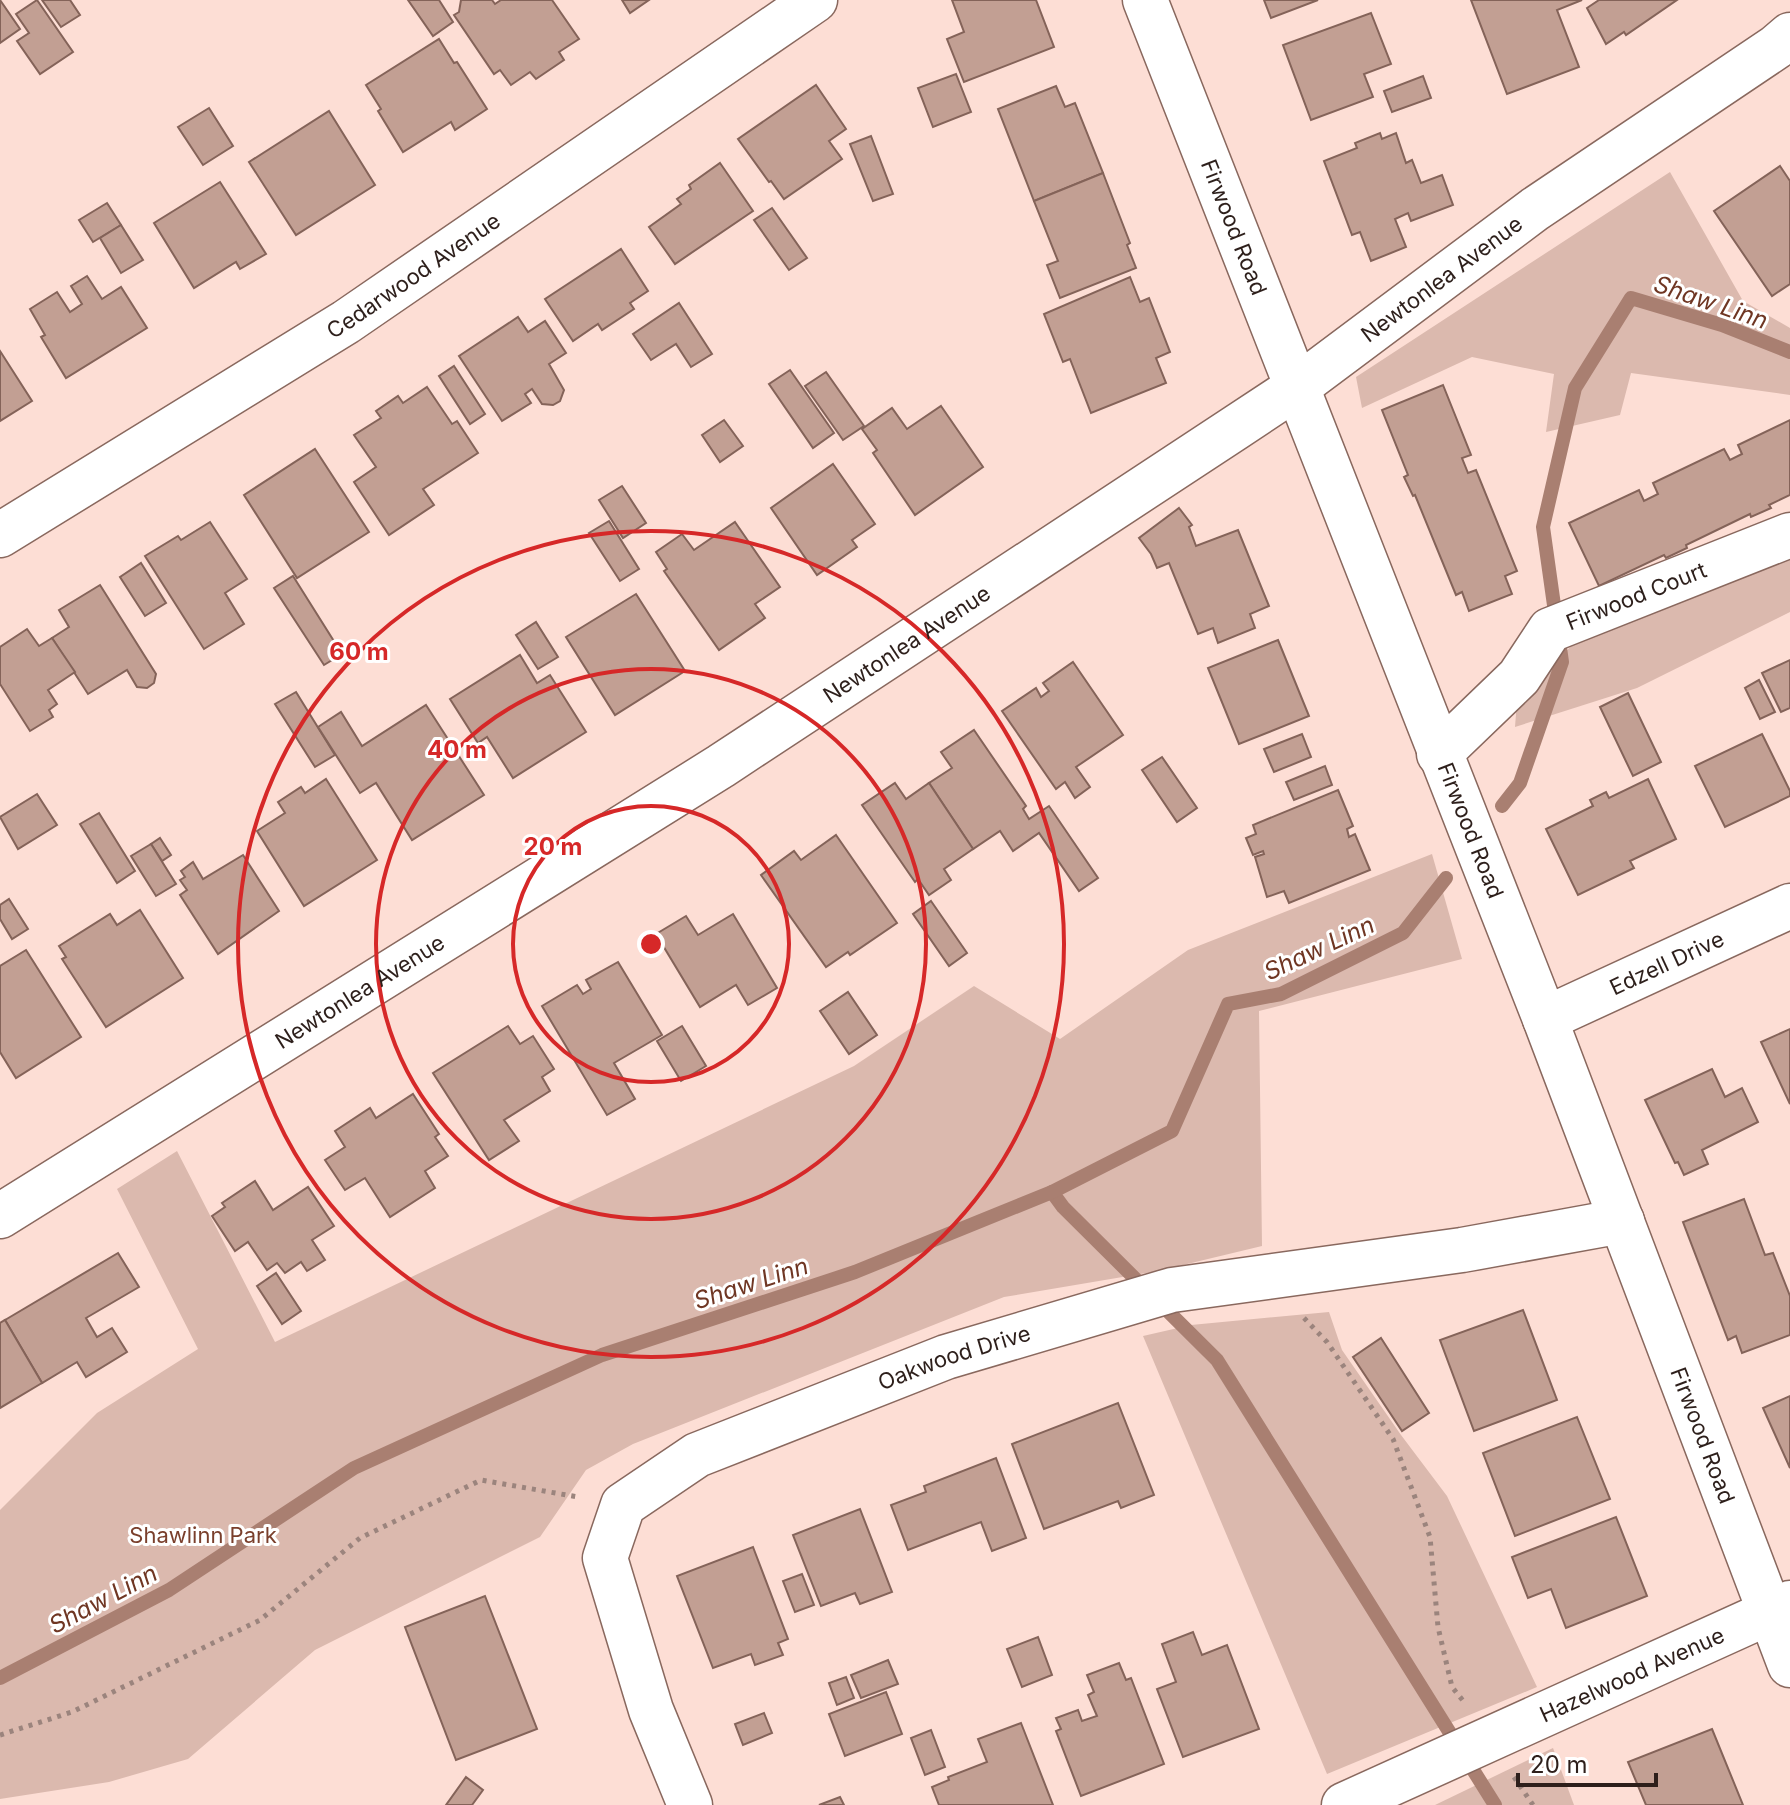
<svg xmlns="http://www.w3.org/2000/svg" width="1790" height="1805" font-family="Inter,sans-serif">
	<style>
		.green { fill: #dbb9ae }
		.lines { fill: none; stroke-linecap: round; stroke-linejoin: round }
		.stream { stroke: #a97f71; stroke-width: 14 }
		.building { fill: #c29f93; stroke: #846359; stroke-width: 2 }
		.minor-casing { stroke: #89685e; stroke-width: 47 }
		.path { stroke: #9b847d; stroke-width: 5; stroke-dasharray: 4 6; stroke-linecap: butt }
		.minor { stroke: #fff; stroke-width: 44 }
		.ring { fill: none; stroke: #d62828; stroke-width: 4 }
		.labels { text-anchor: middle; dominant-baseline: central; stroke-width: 6; stroke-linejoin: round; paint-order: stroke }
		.street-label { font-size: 22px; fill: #2d1f1b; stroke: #fff }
		.park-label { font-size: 22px; fill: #7a3f2c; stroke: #fff }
		.water-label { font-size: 24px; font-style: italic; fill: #6f3623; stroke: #fff }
		.centre { fill: #d62828; stroke: #fff; stroke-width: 4 }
		.ring-label { font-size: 24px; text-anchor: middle; font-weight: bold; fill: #d62828; stroke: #fff; stroke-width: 6; stroke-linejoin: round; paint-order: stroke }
	</style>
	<rect width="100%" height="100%" fill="#fdded5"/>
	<!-- green -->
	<g class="green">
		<polygon points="1670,172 1743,301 1790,328 1790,395 1631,373 1620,415 1546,432 1554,374 1472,357 1362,408 1356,377"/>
		<polygon points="1790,551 1790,612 1637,688 1515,727 1517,701 1577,640"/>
		<polygon points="1432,854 1462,959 1259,1011 1262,1246 1158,1271 1004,1297 633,1444 586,1470 540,1537 315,1650 188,1759 109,1782 0,1799 0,1510 97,1413 198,1349 117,1189 177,1151 275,1342 854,1066 974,986 1060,1039 1188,950"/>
		<polygon points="1329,1312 1342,1350 1401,1435 1447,1496 1537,1687 1327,1774 1143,1336 1191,1325"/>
		<polygon points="1553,1748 1574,1805 1435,1805"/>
	</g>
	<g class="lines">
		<!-- stream -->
		<g class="stream">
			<polyline points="1502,806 1520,783 1562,662 1543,527 1575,388 1631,298 1722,325 1790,352"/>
			<polyline points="1052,1192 1063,1207 1217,1360 1495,1805"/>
			<polyline points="0,1678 169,1590 354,1468 602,1355 855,1272 1052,1192 1172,1131 1228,1004 1281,994 1403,933 1446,878"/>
		</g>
	</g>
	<!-- building -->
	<g class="building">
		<polygon points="0,0 20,29 0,43"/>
		<polygon points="37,0 73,52 40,74 17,41 29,33 16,14"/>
		<polygon points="42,0 70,0 80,15 61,27"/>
		<polygon points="408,0 439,0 453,22 433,36"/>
		<polygon points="461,0 492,0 495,4 501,0 552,0 579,39 559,52 564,60 536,79 530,72 511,85 500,70 494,74 454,15 459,12"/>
		<polygon points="622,0 649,0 630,13"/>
		<polygon points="952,0 1036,0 1054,47 964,82 947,39 964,32"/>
		<polygon points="1264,0 1318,0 1271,18"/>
		<polygon points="1471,0 1582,0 1557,10 1579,67 1507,94"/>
		<polygon points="1599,0 1677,0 1626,35 1624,32 1606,44 1587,8"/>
		<polygon points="1371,13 1391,64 1364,74 1373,97 1311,120 1283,45"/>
		<polygon points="439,39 454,63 457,62 487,109 455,130 451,122 403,152 378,111 381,109 366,85"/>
		<polygon points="956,74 971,112 933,127 918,88"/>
		<polygon points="1423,76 1431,98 1392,112 1384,91"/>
		<polygon points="816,85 846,129 829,141 842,159 784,199 771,181 769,182 738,139"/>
		<polygon points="1056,86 1065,107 1075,103 1103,173 1034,201 998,109"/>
		<polygon points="209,108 233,146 203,165 178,127"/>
		<polygon points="329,111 375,185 296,235 249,162"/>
		<polygon points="1380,133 1382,139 1396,133 1406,163 1412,160 1421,183 1442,175 1453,205 1411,221 1408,213 1395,219 1406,247 1371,261 1360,232 1352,235 1324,161 1357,148 1355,143"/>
		<polygon points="871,136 893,194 873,201 850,144"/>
		<polygon points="720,163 753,211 675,264 649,227 681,204 677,199 691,189 689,185"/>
		<polygon points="1780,166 1790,181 1790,284 1772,296 1714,211"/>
		<polygon points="1103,173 1130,243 1127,245 1136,268 1060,298 1047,265 1058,261 1034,201"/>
		<polygon points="220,182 266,254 240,269 236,262 194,288 154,223"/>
		<polygon points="107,203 121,225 93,242 79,220"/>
		<polygon points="772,208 807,258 789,270 754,220"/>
		<polygon points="121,225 143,260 121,273 100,238"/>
		<polygon points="621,249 648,291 630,303 634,309 602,330 598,324 573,341 545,299"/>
		<polygon points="87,276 102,299 121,287 147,328 66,378 41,337 45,335 30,309 57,292 70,312 82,304 71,286"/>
		<polygon points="1130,277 1140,302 1149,298 1170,352 1156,358 1166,383 1091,413 1070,359 1063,362 1044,314"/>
		<polygon points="679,303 712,354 691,367 676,344 651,360 633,334"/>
		<polygon points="518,317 528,332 545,321 566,353 549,364 564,390 560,401 553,405 542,404 532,389 525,394 531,403 502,421 459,356"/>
		<polygon points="0,351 32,401 0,421"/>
		<polygon points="454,366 485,414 470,424 439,376"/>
		<polygon points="790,370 834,433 813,448 769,384"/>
		<polygon points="826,372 864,426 843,440 805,386"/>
		<polygon points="1443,385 1471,455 1462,458 1468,473 1476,470 1517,571 1505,576 1512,594 1469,611 1462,592 1456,595 1415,495 1413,496 1404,477 1408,475 1382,410"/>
		<polygon points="427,387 452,424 457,421 478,453 423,489 434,505 389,535 354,482 376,467 354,435 381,418 376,411 398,396 403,403"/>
		<polygon points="941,406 983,467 915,515 873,453 877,450 862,429 892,408 907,429"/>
		<polygon points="724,420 743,446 720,462 702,435"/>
		<polygon points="1790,420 1790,495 1769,505 1771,508 1751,517 1750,514 1686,545 1687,548 1666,558 1664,555 1599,586 1569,523 1639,490 1644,501 1658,494 1653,483 1724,449 1730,460 1742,454 1738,445"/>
		<polygon points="315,449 369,532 297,578 244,495"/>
		<polygon points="833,464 875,524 852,540 857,547 817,575 771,508"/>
		<polygon points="622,486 646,523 623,538 599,500"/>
		<polygon points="1179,508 1192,525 1189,527 1196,546 1238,530 1269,606 1250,614 1255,628 1218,643 1213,628 1198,634 1169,563 1157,568 1151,554 1139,538"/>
		<polygon points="609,521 639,569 620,581 589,533"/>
		<polygon points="210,522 247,579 225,593 244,624 204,649 145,556 178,536 181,540"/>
		<polygon points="735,522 780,587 755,604 765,618 719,650 664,571 667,569 656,552 682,534 694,550"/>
		<polygon points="141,563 166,603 145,616 120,577"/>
		<polygon points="293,576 342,654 324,665 274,588"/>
		<polygon points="100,585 156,674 154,683 147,688 137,687 127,670 88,694 52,638 69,627 59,610"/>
		<polygon points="636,594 685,671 615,715 566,637"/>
		<polygon points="536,622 558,657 538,669 516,635"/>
		<polygon points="27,629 39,646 52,638 75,672 48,690 57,704 49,710 53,717 30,731 0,684 0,647"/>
		<polygon points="1278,640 1309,716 1239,744 1208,668"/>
		<polygon points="520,655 537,683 550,675 586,732 513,778 487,737 478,743 450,699"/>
		<polygon points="1790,660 1790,708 1781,712 1762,673"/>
		<polygon points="1073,662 1123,735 1076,767 1090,787 1075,798 1065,782 1056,789 1002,711 1036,688 1041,697 1049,691 1043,683"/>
		<polygon points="1759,680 1775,712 1760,719 1745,688"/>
		<polygon points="296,692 335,755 315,767 275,704"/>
		<polygon points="1628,693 1661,762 1633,776 1600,707"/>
		<polygon points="426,705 484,795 412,840 376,783 360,793 318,727 341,712 362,746"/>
		<polygon points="974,730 1026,806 1023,809 1029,819 1049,806 1098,878 1079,891 1039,833 1013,851 1000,831 973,849 929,783 952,768 941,752"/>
		<polygon points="1302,734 1311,757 1274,772 1264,749"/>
		<polygon points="1762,734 1790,791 1790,796 1725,827 1695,766"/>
		<polygon points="1162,757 1197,808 1177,822 1142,770"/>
		<polygon points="1325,766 1332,785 1294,800 1286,782"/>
		<polygon points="326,779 377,860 304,906 257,831 285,813 278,802 301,787 305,793"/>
		<polygon points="1648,779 1676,839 1630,861 1634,868 1578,895 1546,829 1593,806 1590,800 1606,792 1609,798"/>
		<polygon points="895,783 906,799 929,783 973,849 944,869 951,880 929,895 918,879 915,882 862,805"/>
		<polygon points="1338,790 1353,826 1347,829 1349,837 1355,834 1370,870 1289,903 1284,891 1267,897 1255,857 1264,854 1263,851 1253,855 1246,838 1256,834 1253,825"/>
		<polygon points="37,794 57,825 18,849 0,817"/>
		<polygon points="99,813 135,871 117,883 80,824"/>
		<polygon points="836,835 897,923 850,955 848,952 826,967 761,875 794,851 801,860"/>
		<polygon points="160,838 171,855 162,861 151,844"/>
		<polygon points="151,844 176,884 156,896 131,856"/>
		<polygon points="243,855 279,911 218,954 180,895 187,890 180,880 185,877 181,871 193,862 203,879"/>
		<polygon points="9,899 28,929 12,939 0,919 0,905"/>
		<polygon points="931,901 967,953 949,966 913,914"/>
		<polygon points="140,910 183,978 106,1027 62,959 66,957 59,946 110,914 117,925"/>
		<polygon points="733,914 777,988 748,1005 736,985 700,1007 656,934 686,916 698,935"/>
		<polygon points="26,950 81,1037 16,1078 0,1052 0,966"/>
		<polygon points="618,962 662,1035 614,1063 635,1099 607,1115 542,1006 577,985 583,994 591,989 586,980"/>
		<polygon points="848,992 877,1035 849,1054 820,1011"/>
		<polygon points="508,1026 520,1044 533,1036 554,1069 542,1077 550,1091 504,1120 519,1141 489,1160 433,1073"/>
		<polygon points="682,1026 706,1066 681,1081 657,1041"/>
		<polygon points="1790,1029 1790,1104 1761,1042"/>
		<polygon points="1712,1069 1725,1097 1742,1088 1758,1122 1702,1150 1708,1164 1684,1175 1678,1162 1675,1163 1645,1100"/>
		<polygon points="413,1094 439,1134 435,1137 448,1156 425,1171 435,1188 390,1217 365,1178 345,1190 325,1160 345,1147 335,1131 370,1108 376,1118"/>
		<polygon points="255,1181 273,1210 308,1187 334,1226 312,1240 325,1260 307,1271 301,1262 285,1273 277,1263 267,1270 248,1242 235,1251 212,1216 225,1207 222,1203"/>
		<polygon points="1744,1199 1765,1255 1773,1253 1790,1296 1790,1335 1742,1353 1736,1336 1728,1340 1683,1222"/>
		<polygon points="118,1253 139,1287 86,1318 97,1337 112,1328 127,1352 86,1377 77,1362 42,1383 5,1320"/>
		<polygon points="276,1273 301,1311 282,1324 257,1286"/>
		<polygon points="1523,1310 1557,1400 1474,1431 1440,1340"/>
		<polygon points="5,1320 42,1383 0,1408 0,1323"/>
		<polygon points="1381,1338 1429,1413 1402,1431 1353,1357"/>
		<polygon points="1790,1396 1790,1468 1763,1408"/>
		<polygon points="1118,1403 1154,1495 1121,1508 1118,1501 1044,1529 1012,1444"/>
		<polygon points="1577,1417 1610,1499 1515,1536 1483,1453"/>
		<polygon points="996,1458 1026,1538 992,1551 981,1522 908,1550 891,1505 926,1492 924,1486"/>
		<polygon points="860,1509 892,1592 860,1604 855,1593 821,1606 793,1535"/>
		<polygon points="1616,1517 1647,1596 1566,1628 1551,1589 1528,1598 1512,1557"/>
		<polygon points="753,1547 788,1639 778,1643 783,1655 755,1665 751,1654 713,1668 677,1576"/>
		<polygon points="802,1574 814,1605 795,1612 783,1581"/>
		<polygon points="485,1596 537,1729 456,1760 405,1627"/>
		<polygon points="1193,1632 1202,1655 1227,1645 1259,1729 1183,1757 1157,1689 1176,1682 1162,1644"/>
		<polygon points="1038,1637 1052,1675 1022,1687 1007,1649"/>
		<polygon points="888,1660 898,1684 861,1698 851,1675"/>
		<polygon points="1119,1663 1126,1680 1131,1678 1164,1764 1081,1796 1056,1731 1061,1729 1056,1718 1078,1710 1082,1721 1097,1716 1088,1695 1094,1692 1087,1675"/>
		<polygon points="846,1677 854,1698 837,1705 829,1683"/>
		<polygon points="886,1692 902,1734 845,1756 829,1714"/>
		<polygon points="764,1713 772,1733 743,1745 735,1724"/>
		<polygon points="1021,1723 1053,1805 939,1805 932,1787 949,1780 948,1777 987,1762 978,1739"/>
		<polygon points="1712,1729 1743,1805 1646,1805 1628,1762"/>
		<polygon points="931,1730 945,1767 925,1775 911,1738"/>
		<polygon points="466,1777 483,1790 472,1805 446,1805"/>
		<polygon points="840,1797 844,1805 819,1805"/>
	</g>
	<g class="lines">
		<defs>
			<g id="minor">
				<path id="s1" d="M1145,0L1545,1019L1790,1665"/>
				<path id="s2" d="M0,535L346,322L815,0"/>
				<path id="s3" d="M1439,754L1519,677L1550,630L1790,535"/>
				<path id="s4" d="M1545,1019L1790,906"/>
				<path id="s5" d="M0,1216L721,766L1235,428L1297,387L1535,209L1776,47L1790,35"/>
				<path id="s6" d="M690,1805L651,1710L605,1558L623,1505L697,1455L946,1357L1172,1290L1462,1250L1622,1221"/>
				<path id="s7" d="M1344,1805L1790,1603"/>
			</g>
		</defs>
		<!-- minor casing -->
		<use href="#minor" class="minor-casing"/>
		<!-- path -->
		<g class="path">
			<polyline points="1304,1318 1327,1342 1393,1439 1430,1537 1438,1627 1452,1687 1464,1702"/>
			<polyline points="0,1735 72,1712 260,1620 360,1538 481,1480 578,1497"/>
			<polyline points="1514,1777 1533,1805"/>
		</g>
		<!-- minor -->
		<use href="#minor" class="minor"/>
	</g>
	<!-- distance rings -->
	<g class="ring">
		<circle cx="651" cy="944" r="138"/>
		<circle cx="651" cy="944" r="275"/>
		<circle cx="651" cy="944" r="413"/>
	</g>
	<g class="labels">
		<!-- street labels -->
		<g class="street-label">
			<text stroke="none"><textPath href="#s1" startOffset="244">Firwood Road</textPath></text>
			<text stroke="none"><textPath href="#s2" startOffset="488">Cedarwood Avenue</textPath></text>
			<text stroke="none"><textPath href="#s5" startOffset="1720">Newtonlea Avenue</textPath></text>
			<text stroke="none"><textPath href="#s3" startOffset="260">Firwood Court</textPath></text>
			<text stroke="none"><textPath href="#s5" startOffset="1072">Newtonlea Avenue</textPath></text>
			<text stroke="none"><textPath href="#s1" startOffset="892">Firwood Road</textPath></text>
			<text stroke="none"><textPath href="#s4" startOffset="134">Edzell Drive</textPath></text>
			<text stroke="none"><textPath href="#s5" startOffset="424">Newtonlea Avenue</textPath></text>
			<text stroke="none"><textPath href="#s6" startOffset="682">Oakwood Drive</textPath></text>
			<text stroke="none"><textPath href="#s1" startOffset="1540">Firwood Road</textPath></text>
			<text stroke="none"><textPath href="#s7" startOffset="316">Hazelwood Avenue</textPath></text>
		</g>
		<!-- park labels -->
		<g class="park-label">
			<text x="203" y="1535">Shawlinn Park</text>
		</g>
		<!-- water labels -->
		<g class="water-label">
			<text transform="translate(1711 302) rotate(19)">Shaw Linn</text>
			<text transform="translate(1319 948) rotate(-25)">Shaw Linn</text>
			<text transform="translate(751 1283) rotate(-18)">Shaw Linn</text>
			<text transform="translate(103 1599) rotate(-28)">Shaw Linn</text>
		</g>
	</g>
	<circle cx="651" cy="944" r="12" class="centre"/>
	<g class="ring-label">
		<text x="359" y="660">60 m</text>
		<text x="457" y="758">40 m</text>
		<text x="553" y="855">20 m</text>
	</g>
	<!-- scale -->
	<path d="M1518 1773v12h138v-12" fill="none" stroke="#2d1f1b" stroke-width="4"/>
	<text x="1530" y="1773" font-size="24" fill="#2d1f1b" stroke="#ffffff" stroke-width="6" paint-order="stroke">20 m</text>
</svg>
